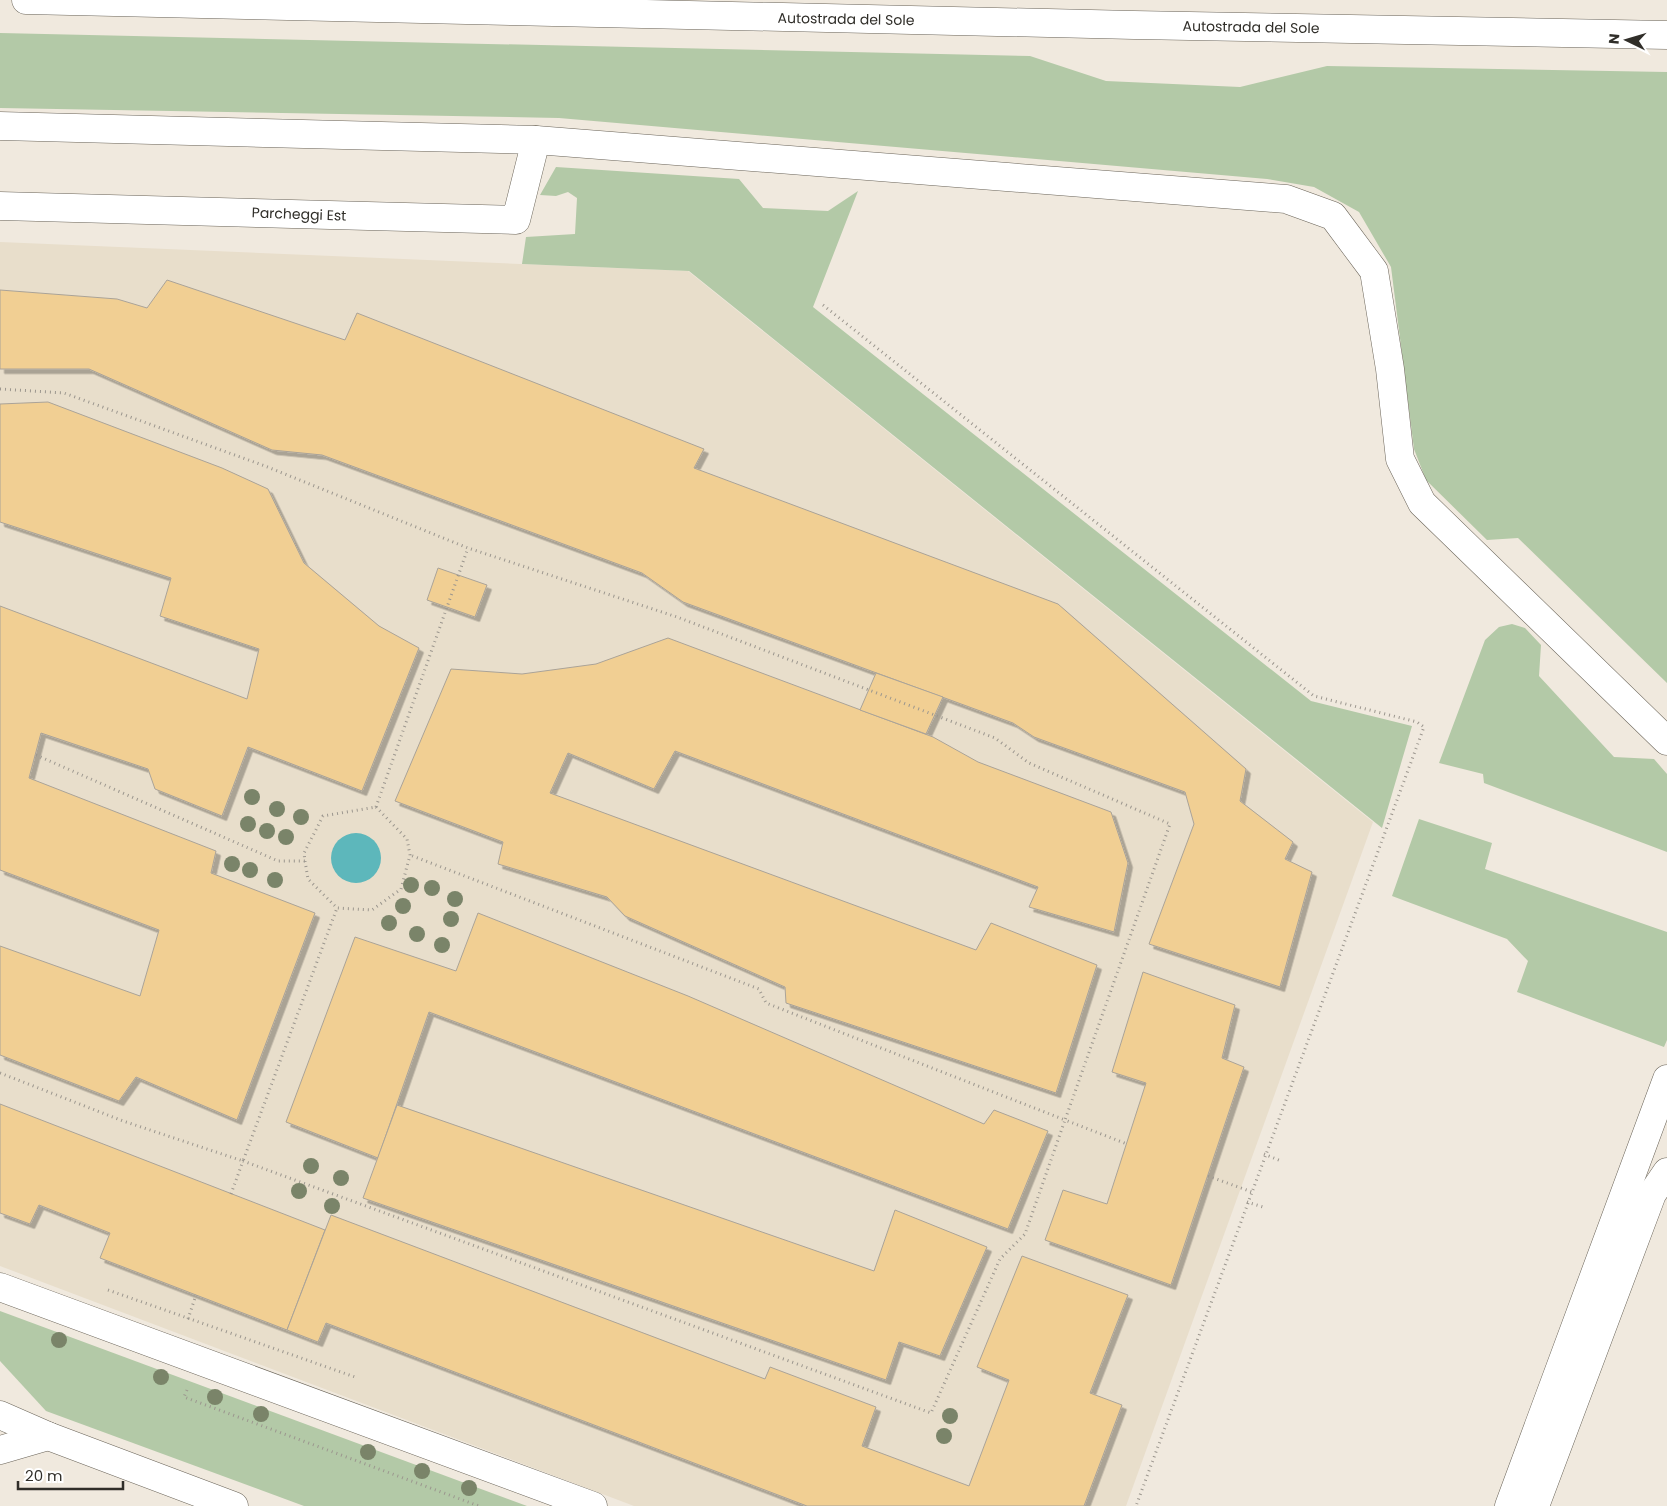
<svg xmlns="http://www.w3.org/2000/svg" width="1667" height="1506" font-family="Poppins,sans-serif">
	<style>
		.built { fill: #e8decb }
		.green { fill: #b3c9a7 }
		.water { fill: #5db7bb }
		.building { fill: #f1cf93; stroke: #aaa398; filter: url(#shadow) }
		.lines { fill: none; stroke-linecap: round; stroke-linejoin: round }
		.minor-casing { stroke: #6a6459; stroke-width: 29 }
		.major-casing { stroke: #6a6459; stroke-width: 29 }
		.highway-casing { stroke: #6a6459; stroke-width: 29 }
		.path { stroke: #9b968e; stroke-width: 3; stroke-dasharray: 1 4; stroke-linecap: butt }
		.minor { stroke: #fff; stroke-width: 28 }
		.major { stroke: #fff; stroke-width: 28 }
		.highway { stroke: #fff; stroke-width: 28 }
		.tree { fill: #7a8469 }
		.labels { text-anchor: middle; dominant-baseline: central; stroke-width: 4; stroke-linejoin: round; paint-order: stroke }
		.street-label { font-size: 14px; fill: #302e29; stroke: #fff }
	</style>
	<defs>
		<filter id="shadow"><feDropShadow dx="4.5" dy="4.5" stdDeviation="0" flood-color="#0004"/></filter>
	</defs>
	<rect width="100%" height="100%" fill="#f0e9de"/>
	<!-- built -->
	<polygon class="built" points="0,242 688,271 1373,822 1126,1506 634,1506 0,1266"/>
	<!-- green -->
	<g class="green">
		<polygon points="0,33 1030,56 1106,81 1240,87 1327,66 1667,72 1667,683 1518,538 1487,540 1426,480 1414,449 1391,267 1359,212 1314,187 1267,179 559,118 0,108"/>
		<polygon points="556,167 739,179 763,208 828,211 858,191 813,307 1311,701 1412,726 1382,828 689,271 522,264 526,237 575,234 577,198 568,192 556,196 540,195"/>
		<polygon points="1512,624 1525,628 1541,645 1539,676 1614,757 1654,759 1667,774 1667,852 1484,783 1483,774 1439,763 1485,640 1499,627"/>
		<polygon points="1419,819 1492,843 1485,869 1667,932 1667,1040 1664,1047 1517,992 1528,961 1507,939 1392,896"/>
		<polygon points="0,1311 527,1506 304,1506 46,1411 0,1361"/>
	</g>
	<!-- water -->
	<circle class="water" cx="356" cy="858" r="25"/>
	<!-- building -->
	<g class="building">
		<polygon points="167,280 345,340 357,313 704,449 694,468 1058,604 1246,769 1240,801 1293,842 1285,859 1312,872 1280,987 1149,944 1194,824 1185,792 1034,737 1013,723 683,602 642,573 322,455 272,450 89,369 0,369 0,290 117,299 147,308"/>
		<polygon points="48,402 222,468 268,489 304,563 379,626 419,648 362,791 248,747 222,816 155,789 148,769 41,733 29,778 216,851 211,873 315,913 237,1120 136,1077 119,1101 0,1055 0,946 140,996 159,930 0,870 0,606 247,699 259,649 160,616 171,578 0,522 0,404"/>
		<polygon points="438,568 487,585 475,617 427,600"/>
		<polygon points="668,638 933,737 978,762 1111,812 1128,863 1114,932 1029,907 1038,887 675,751 654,789 568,753 550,793 976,950 991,923 1097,965 1056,1093 786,1003 785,987 625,916 607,897 498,864 503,842 395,801 451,669 522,674 596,664"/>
		<polygon points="876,673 943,697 926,734 860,710"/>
		<polygon points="478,913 688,996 984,1124 994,1110 1048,1131 1008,1229 429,1012 378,1158 286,1122 355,937 456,971"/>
		<polygon points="1143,972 1235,1005 1222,1058 1244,1067 1171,1285 1045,1240 1063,1190 1107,1204 1146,1083 1112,1072"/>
		<polygon points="0,1104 325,1230 287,1330 100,1258 110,1233 39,1205 30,1224 0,1213"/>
		<polygon points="397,1105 874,1271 895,1210 987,1247 940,1356 899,1342 886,1380 363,1198"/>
		<polygon points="331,1215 765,1379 770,1367 876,1407 862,1446 969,1486 1009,1380 977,1367 1022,1256 1128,1295 1090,1393 1122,1405 1084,1506 807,1506 326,1323 318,1342 287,1330"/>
	</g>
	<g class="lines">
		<defs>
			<g id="minor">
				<polyline points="0,126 536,140 1286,199 1333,216 1374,271 1390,369 1400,459 1422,503 1667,741"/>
				<polyline points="0,206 516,220 536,140"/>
				<polyline points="0,1287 593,1506"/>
				<polyline points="1509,1506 1667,1079"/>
				<polyline points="1535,1506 1652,1194 1667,1172"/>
			</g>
			<g id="major">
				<polyline points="0,1415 48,1436 234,1506"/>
				<polyline points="0,1450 48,1436"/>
			</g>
			<polyline id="highway" points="26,0 1134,25 1667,35"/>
		</defs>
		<!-- minor casing -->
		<use href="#minor" class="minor-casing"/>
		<!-- major casing -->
		<use href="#major" class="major-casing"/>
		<!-- highway casing -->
		<use href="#highway" class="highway-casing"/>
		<!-- path -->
		<g class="path">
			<polyline points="823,305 1314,696 1417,722 1424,727 1136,1506"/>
			<polyline points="0,389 64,393 265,466 468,548 677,617 995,738 1029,763 1170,824 1065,1120 1127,1144"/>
			<polyline points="36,755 278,861 305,861"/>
			<polygon points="376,807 407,839 410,855 401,889 372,910 337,908 308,879 305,861 304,853 323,816"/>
			<polyline points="376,807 468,548"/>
			<polyline points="0,1073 123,1121 243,1161 337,908"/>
			<polyline points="1264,1154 1281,1161"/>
			<polyline points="1208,1176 1252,1192"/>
			<polyline points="231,1194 243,1161 931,1413 1000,1259 1025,1234 1065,1120 766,1003 759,989 410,855"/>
			<polyline points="1247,1202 1263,1207"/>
			<polyline points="108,1290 355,1377"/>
			<polyline points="188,1319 196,1295"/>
			<polyline points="187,1390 184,1397 479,1506"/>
		</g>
		<!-- minor -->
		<use href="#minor" class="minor"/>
		<!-- major -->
		<use href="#major" class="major"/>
		<!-- highway -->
		<use href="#highway" class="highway"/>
	</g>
	<!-- trees -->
	<g class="tree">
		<circle cx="252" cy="797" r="8"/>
		<circle cx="277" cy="809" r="8"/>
		<circle cx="301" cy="817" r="8"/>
		<circle cx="248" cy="824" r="8"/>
		<circle cx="267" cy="831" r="8"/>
		<circle cx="286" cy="837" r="8"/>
		<circle cx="232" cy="864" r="8"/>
		<circle cx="250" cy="870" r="8"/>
		<circle cx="275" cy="880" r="8"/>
		<circle cx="411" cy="885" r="8"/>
		<circle cx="432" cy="888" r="8"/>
		<circle cx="455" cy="899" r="8"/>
		<circle cx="403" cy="906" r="8"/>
		<circle cx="451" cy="919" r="8"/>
		<circle cx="389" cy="923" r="8"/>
		<circle cx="417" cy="934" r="8"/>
		<circle cx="442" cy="945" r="8"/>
		<circle cx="311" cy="1166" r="8"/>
		<circle cx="341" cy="1178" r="8"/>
		<circle cx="299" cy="1191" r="8"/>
		<circle cx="332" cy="1206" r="8"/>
		<circle cx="59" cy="1340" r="8"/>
		<circle cx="161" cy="1377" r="8"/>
		<circle cx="215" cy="1397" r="8"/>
		<circle cx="261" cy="1414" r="8"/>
		<circle cx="950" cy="1416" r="8"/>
		<circle cx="944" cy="1436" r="8"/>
		<circle cx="368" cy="1452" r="8"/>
		<circle cx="422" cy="1471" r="8"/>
		<circle cx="469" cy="1488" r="8"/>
	</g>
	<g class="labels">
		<!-- street labels -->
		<g class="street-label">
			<text transform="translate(846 19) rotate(1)">Autostrada del Sole</text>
			<text transform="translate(1251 27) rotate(1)">Autostrada del Sole</text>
			<text transform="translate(299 214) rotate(2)">Parcheggi Est</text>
		</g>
	</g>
	<!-- north arrow -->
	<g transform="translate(1627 40) rotate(275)" stroke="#ffffff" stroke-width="4" paint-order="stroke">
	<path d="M0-4L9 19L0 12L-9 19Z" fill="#302e29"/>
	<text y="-8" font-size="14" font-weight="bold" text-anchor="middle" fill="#302e29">N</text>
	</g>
	<!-- scale -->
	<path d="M18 1481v8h105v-8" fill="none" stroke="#302e29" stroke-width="2.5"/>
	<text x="25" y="1481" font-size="15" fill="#302e29" stroke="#ffffff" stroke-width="4" paint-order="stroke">20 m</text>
</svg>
